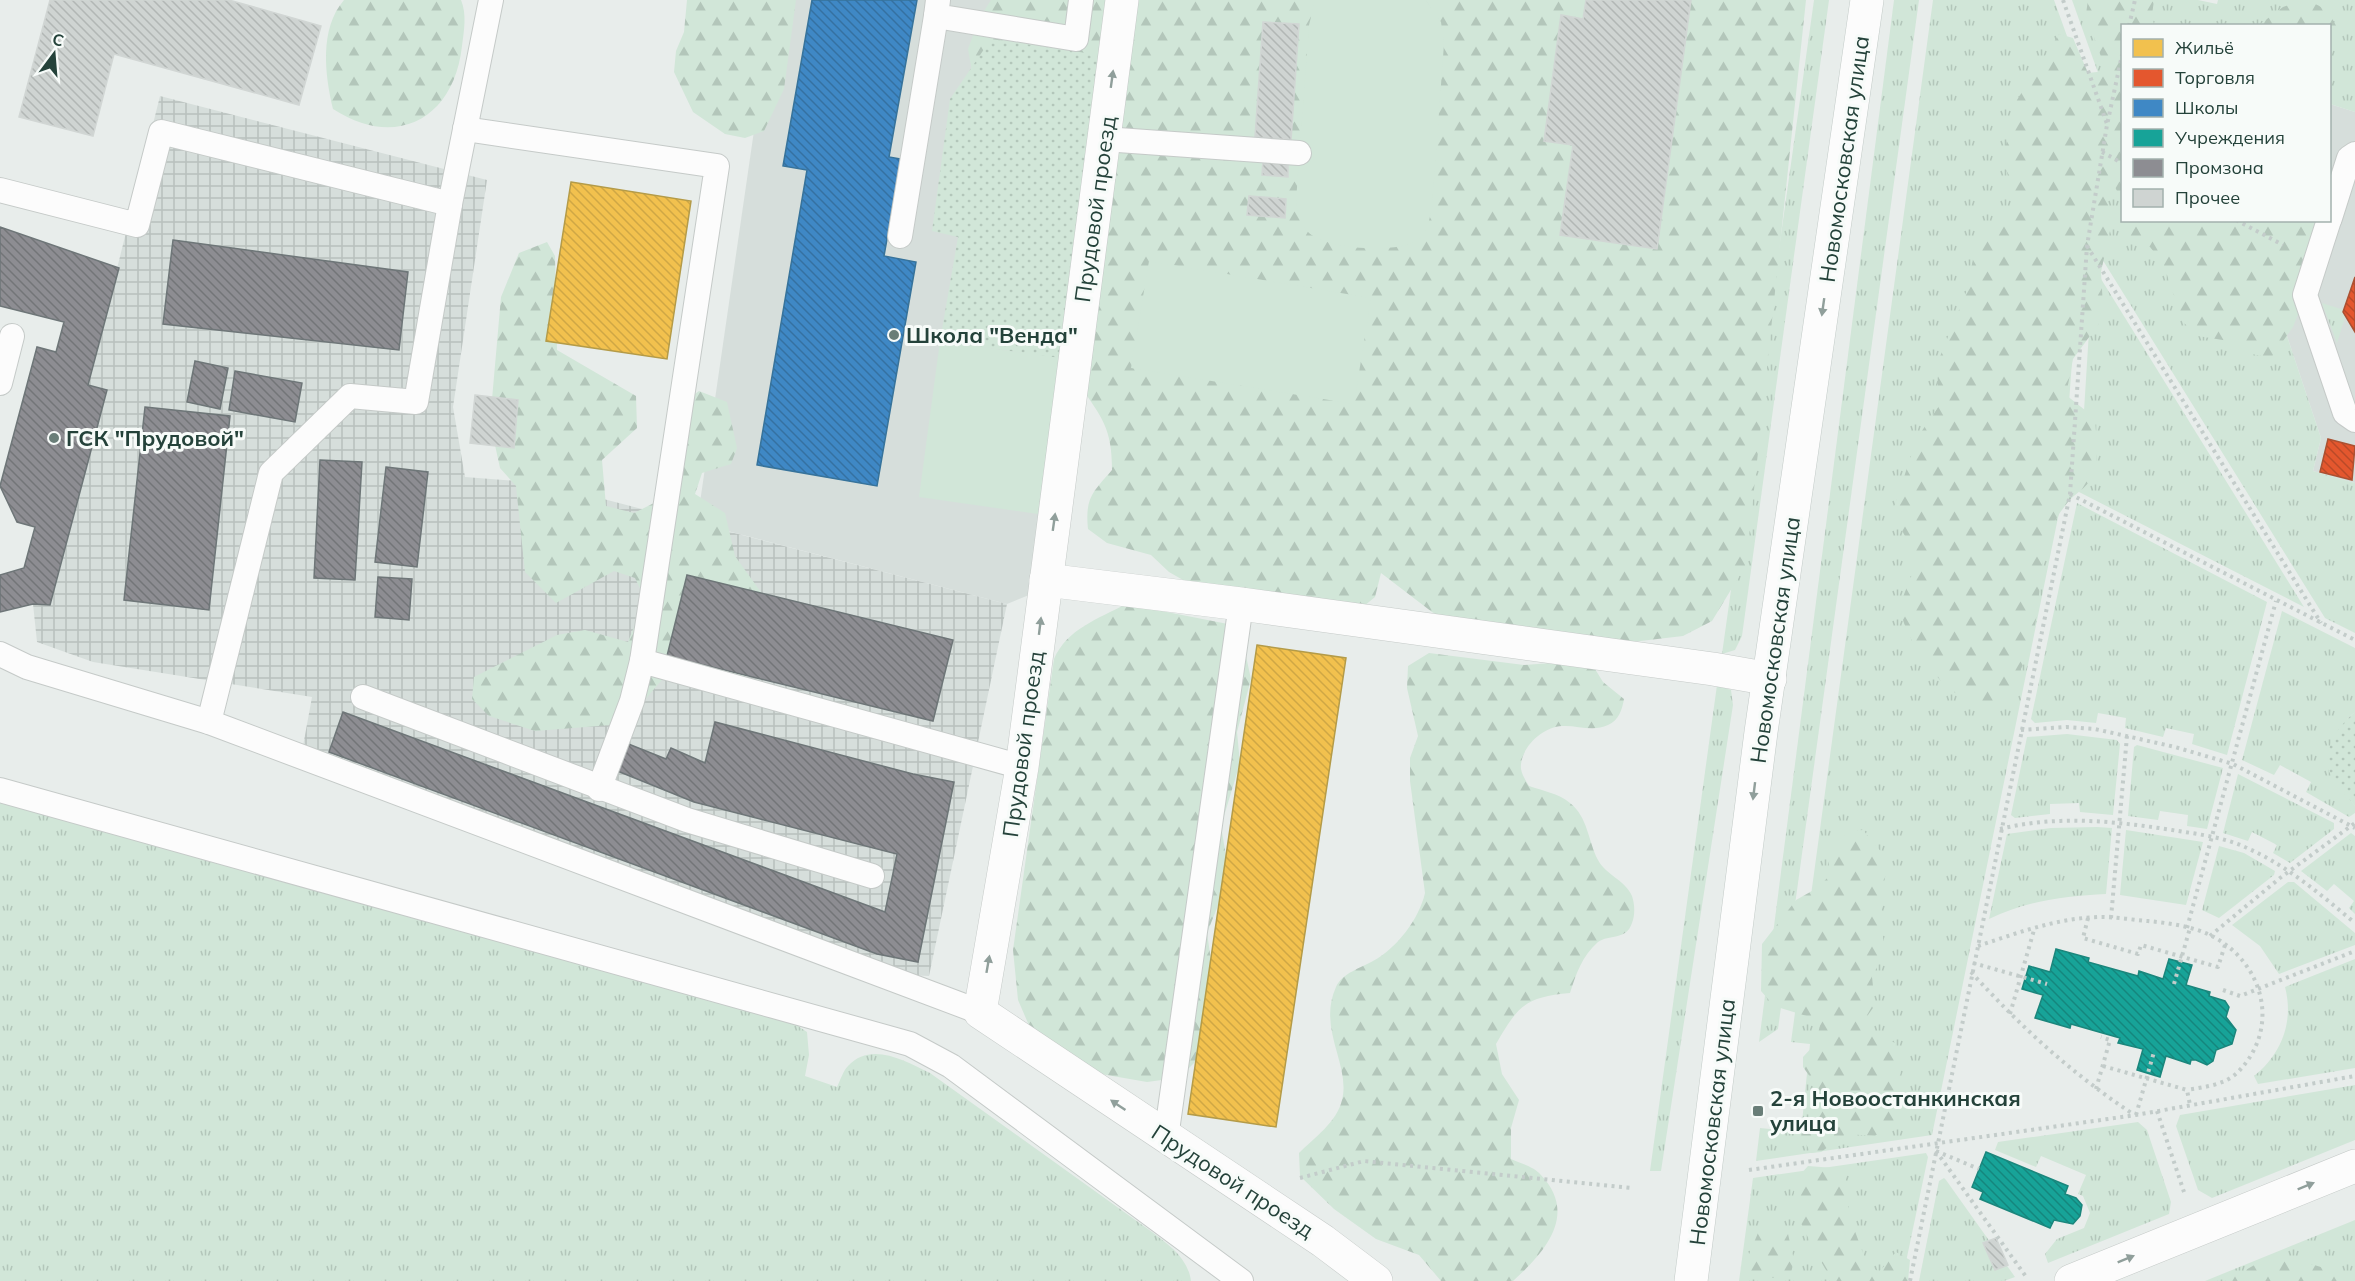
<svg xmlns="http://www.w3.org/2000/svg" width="2355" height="1281" font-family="Mulish,sans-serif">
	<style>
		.built { fill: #d6dedb }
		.industrial { fill: url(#industrial-grid) }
		.grass { fill: url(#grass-tufts) }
		.forest { fill: url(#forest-firs) }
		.park { fill: url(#park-dots) }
		.pitch { fill: #d1e6d8 }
		.homes { fill: url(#homes-back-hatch); stroke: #b49b48; stroke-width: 1.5 }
		.shops { fill: url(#shops-back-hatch); stroke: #aa5132; stroke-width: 1.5 }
		.schools { fill: url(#schools-back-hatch); stroke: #37739b; stroke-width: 1.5 }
		.public { fill: url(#public-back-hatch); stroke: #1b867c; stroke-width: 1.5 }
		.industry { fill: url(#industry-back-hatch); stroke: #6e7678; stroke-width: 1.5 }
		.building { fill: url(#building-back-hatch); stroke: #d1d6d4; stroke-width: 1.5 }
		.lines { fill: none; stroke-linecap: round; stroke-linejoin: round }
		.service-casing { stroke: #c5cac8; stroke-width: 26 }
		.minor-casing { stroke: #c5cac8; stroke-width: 34 }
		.secondary-casing { stroke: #c3cbc8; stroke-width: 34 }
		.path { stroke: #c3ccca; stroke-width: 4; stroke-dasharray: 3 4.5; stroke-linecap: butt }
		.service { stroke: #fcfcfc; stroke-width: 24 }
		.minor { stroke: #fcfcfc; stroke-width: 33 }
		.secondary { stroke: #fcfcfc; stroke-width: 33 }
		.oneway { fill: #909f9b }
		.poi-dot { fill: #697e78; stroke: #f7fbf9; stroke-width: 2 }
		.labels { text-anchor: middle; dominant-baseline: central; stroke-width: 6; stroke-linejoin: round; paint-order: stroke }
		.street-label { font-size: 22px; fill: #24423a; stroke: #f7fbf9 }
		.poi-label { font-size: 22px; font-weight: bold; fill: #24423a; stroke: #f7fbf9; text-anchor: start }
	</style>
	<defs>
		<pattern id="industrial-grid" width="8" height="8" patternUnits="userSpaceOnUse" patternTransform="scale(1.5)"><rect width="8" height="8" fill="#d6dedb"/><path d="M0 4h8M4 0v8" fill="none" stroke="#b8c0bd"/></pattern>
		<pattern id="grass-tufts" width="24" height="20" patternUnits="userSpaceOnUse" patternTransform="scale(1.5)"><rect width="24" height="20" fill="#d1e6d8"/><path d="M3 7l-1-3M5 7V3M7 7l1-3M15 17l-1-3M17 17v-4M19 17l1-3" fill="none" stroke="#b3c6ba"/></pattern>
		<pattern id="forest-firs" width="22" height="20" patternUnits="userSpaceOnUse" patternTransform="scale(1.5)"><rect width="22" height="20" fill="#d1e6d8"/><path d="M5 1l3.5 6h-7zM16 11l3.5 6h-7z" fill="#b3c6ba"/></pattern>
		<pattern id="park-dots" width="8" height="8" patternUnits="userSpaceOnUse" patternTransform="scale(1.5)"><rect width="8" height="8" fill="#d1e6d8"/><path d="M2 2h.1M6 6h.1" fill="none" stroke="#b3c6ba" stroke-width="1.8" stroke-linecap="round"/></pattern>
		<pattern id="homes-back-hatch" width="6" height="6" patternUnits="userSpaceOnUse" patternTransform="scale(1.5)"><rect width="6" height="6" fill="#f2c14e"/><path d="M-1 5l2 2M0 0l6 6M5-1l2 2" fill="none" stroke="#cfa745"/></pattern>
		<pattern id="shops-back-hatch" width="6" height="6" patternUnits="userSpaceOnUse" patternTransform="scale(1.5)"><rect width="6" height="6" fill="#e4572e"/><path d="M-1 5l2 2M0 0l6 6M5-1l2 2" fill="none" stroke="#b94a28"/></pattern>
		<pattern id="schools-back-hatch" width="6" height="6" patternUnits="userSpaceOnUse" patternTransform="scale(1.5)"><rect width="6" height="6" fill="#3f88c5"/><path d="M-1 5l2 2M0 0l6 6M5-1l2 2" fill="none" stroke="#3571a1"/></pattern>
		<pattern id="public-back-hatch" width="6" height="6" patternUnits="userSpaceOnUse" patternTransform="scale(1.5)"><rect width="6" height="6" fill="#17a398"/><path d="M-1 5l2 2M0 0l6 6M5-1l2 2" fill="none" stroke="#15867d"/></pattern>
		<pattern id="industry-back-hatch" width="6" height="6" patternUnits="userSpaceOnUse" patternTransform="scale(1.5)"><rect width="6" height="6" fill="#8d8d92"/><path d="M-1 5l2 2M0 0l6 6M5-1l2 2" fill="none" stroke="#737578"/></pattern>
		<pattern id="building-back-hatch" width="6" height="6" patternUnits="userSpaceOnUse" patternTransform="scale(1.5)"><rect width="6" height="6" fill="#cfd4d2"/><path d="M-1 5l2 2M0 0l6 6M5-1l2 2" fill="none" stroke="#b2b7b5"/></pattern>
	</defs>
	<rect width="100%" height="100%" fill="#e8edeb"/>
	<!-- built -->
	<g class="built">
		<polygon points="773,0 1109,0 1029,595 1007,604 697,523"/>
		<polygon points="2330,104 2355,112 2355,483 2313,471 2321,438 2279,312 2330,220"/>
	</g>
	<!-- industrial -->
	<polygon class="industrial" points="160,96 487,180 453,407 465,477 542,483 1007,604 929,976 905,975 303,746 312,697 93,662 37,642 33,604 50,605 107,391 88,385"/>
	<!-- grass -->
	<g class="grass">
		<polygon points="1814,0 1829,0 1742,636 1735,650 1722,654"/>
		<polygon points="1894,0 1919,0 1778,1029 1759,1042"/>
		<polygon points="1933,0 2054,0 2099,125 2081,239 2062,498 1932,1135 1756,1161 1760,1128 1801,1132 1810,1044 1791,1042"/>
		<polygon points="2072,0 2127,0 2106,95"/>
		<polygon points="2142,0 2198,0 2217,4 2218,0 2355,0 2355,112 2330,104 2330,26 2137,26"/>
		<polygon points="2107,162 2122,170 2122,220 2279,312 2321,438 2313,471 2355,483 2355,633 2325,618 2094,246"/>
		<polygon points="2093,266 2304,607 2079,492"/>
		<polygon points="2322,303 2347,311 2337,343"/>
		<polygon points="2077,503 2267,602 2227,755 2192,744 2194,734 2166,728 2163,737 2125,728 2126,718 2098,713 2096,723 2067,720 2035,723 2031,719"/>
		<polygon points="2282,611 2355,648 2355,712 2348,718 2329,771 2355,806 2355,813 2349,817 2306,792 2311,782 2280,765 2274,775 2242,760"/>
		<polygon points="1717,685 1731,690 1733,705 1661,1171 1650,1171"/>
		<polygon points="2067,734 2117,740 2120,744 2113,815 2080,812 2079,803 2050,804 2050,814 2015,818 2011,815 2027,737"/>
		<polygon points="2137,745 2223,768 2207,829 2187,826 2188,815 2160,811 2158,820 2128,816 2134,747"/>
		<polygon points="2238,774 2334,823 2334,829 2290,863 2273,853 2277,845 2252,832 2248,841 2223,833"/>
		<path d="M0,799L792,1022L807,1032L809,1055L805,1076L837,1087C840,1081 843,1071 848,1066C871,1041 905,1061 930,1073L1152,1232C1169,1245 1188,1258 1191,1281H0Z"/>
		<path d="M2097,827L2112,828L2106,894C2065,896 2026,901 1989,919L2007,834L2051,828Z"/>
		<polygon points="2126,830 2203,842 2186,905 2120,895"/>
		<polygon points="2351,833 2355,836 2355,914 2349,908 2354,901 2334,884 2327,891 2301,871"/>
		<polygon points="2219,846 2244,853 2275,871 2274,875 2219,918 2202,910"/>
		<polygon points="2288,882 2294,882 2355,933 2355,945 2279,974 2260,946 2232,925"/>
		<path d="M2355,959V1068L2258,1084L2254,1076C2282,1054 2294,1021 2285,987Z"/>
		<polygon points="2355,1085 2355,1140 2212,1198 2198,1190 2176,1126 2180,1115"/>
		<polygon points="2138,1122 2147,1130 2171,1202 2169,1214 2048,1263 2045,1254 2057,1239 2084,1228 2090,1213 2083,1196 2078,1194 2086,1175 2041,1156 2036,1167 1995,1150 1998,1142"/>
		<polygon points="1926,1153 1928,1157 1902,1281 1739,1281 1753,1178"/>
		<polygon points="1944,1178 1946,1180 2015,1277 2004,1281 1919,1281 1939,1181"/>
		<polygon points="2355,1220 2355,1281 2205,1281"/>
	</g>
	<!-- forest -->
	<g class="forest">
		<path d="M344,0H461C467,14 464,31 462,46C454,119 396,150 333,109C325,75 319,29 344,0Z"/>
		<polygon points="687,0 796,0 784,89 764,131 745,138 725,134 693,112 674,72 676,51 684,32"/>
		<path d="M991,0H1806L1746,565L1712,621L1683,636L1589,647L1460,629L1432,612L1381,573L1375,597L1358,611L1190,584L1169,572L1151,555L1107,543L1088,529C1085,498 1092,493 1112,470C1112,428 1102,418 1079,384L1061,397L1041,461L968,49L979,19Z"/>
		<path d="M2088,0H2154L2152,15L2154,25L2122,26V220L2328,221L2304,299L2293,327L2271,358L2252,354L2235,342L2198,336L2183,322L2163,263L2150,247L2131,238L2122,220V201L2113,183L2106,199L2113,217L2101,272L2103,307L2098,325L2073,359L2066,395L2095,418C2096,436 2099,455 2094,472C2089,488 2077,491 2068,502C2061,511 2049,527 2047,538C2033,598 2047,656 1994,703C1980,701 1966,700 1954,692C1934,679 1901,632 1901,608C1901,598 1908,586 1911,577C1918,553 1904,534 1892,513L1917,438L1939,406L1937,364L1967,290L1976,244L2005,220L2015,203L2003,157L2017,100L2059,34L2073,38L2088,73L2106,71L2086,14Z"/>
		<path d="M2301,1C2325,4 2329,12 2340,33L2330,41V26L2259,25L2283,7Z"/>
		<polygon points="547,242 555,256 557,350 636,396 637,428 602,460 606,506 634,513 662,499 673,410 699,391 727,402 737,448 731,464 702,473 695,494 725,513 735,556 773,609 757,671 736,681 667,674 624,724 535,731 489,716 472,699 474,677 557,635 585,630 628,642 645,599 635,578 614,571 556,603 525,572 516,486 500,468 490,422 501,297 519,253"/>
		<path d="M1126,604L1233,625L1242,638L1251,679L1237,732L1240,763L1221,826L1226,856L1225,888L1207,933L1220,1021L1205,1052L1189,1068L1169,1079L1147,1082L1101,1074L1031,1030L1018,1000L1013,950L1054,659C1067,629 1098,619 1126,604Z"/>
		<path d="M1429,653L1524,665L1580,661L1595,669L1603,682L1624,699C1622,710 1619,720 1608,725C1593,732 1577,725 1562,726C1542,727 1519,749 1521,769C1522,775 1526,781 1529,786C1543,791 1558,793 1570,803C1588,817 1588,841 1598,860C1606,875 1625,880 1632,896C1635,905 1635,915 1632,923C1626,941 1609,934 1598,942C1582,956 1576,974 1570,993C1525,997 1518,1006 1496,1044L1502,1074L1519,1100L1511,1128V1159C1520,1163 1534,1167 1540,1174C1579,1214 1545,1252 1513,1281H1441L1419,1255L1376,1239L1334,1209L1300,1176L1299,1153C1314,1138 1337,1122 1342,1100C1351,1065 1317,1029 1336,987C1342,973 1361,968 1373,961C1397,948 1419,919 1425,893L1410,781V758L1418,736L1407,688L1408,666Z"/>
		<path d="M1863,830L1888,860L1881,901L1884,953L1872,977L1875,1005L1861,1025L1895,1043C1898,1059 1906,1093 1901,1109C1897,1121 1884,1129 1875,1136L1846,1134L1821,1152L1811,1153L1801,1135L1803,1124L1816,1110L1821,1092L1803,1067V1057L1816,1043L1820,1025L1813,1018L1774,1006L1761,991L1762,944L1796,900L1819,887L1828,877L1830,848L1850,831Z"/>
		<path d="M1808,1166L1834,1168L1845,1174L1849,1215L1867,1264L1879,1272L1896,1252L1910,1260L1908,1281H1833C1824,1268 1793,1213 1793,1200C1794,1186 1799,1175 1808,1166Z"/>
		<path d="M1758,1233L1788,1234L1794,1260L1791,1273C1776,1279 1766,1280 1751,1274L1747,1259Z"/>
		<polygon points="2297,1260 2355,1277 2355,1281 2226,1281 2258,1263"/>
	</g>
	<!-- park -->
	<g class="park">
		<polygon points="991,39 1100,55 1059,358 940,341 958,237 932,231 950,99"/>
		<path d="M2355,712V806C2347,796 2333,783 2329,771C2321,750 2340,724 2355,712Z"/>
	</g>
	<!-- pitch -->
	<g class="pitch">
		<path d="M1319,0H1426L1441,22L1444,44L1432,207C1430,218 1427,233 1418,240C1399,254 1323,250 1307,231C1300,223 1298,212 1296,201L1309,25L1314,5Z"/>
		<polygon points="1149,261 1371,298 1354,404 1131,368"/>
		<polygon points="940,341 1059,358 1038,514 919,497"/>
	</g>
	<!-- homes -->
	<g class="homes">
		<polygon points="571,182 691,201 667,359 546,341"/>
		<polygon points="1257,645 1346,658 1276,1127 1188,1114"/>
	</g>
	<!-- shops -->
	<g class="shops">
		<polygon points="2355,277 2355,332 2343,312"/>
		<polygon points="2328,439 2355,446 2352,480 2320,472"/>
	</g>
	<!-- schools -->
	<polygon class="schools" points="812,0 917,0 889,157 901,159 884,256 916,262 877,486 757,465 807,170 783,166"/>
	<!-- public -->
	<g class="public">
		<polygon points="2056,949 2089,958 2088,962 2138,976 2139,971 2163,979 2169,959 2192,965 2186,985 2210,992 2209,996 2225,1001 2229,1007 2226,1017 2236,1030 2232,1044 2216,1050 2213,1061 2207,1065 2196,1060 2191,1060 2190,1064 2166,1056 2160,1077 2137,1070 2143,1049 2118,1043 2120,1038 2071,1024 2070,1028 2035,1018 2043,995 2022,989 2029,966 2050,972"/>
		<polygon points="1986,1152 2068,1186 2065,1194 2076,1198 2082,1205 2080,1216 2073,1224 2054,1220 2050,1228 1980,1199 1983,1192 1972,1187"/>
	</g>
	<!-- industry -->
	<g class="industry">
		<polygon points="0,227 119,268 88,385 107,390 50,605 33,604 0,612 0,575 24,568 35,527 17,522 0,486 37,347 56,352 64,322 0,306"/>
		<polygon points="173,240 408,272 399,350 163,324"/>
		<polygon points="195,361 228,368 220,409 187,402"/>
		<polygon points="235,371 302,383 295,422 229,410"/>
		<polygon points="145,407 230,416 209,610 124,600"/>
		<polygon points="320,460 362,462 355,580 314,578"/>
		<polygon points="386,467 428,472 417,567 375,562"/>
		<polygon points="687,575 953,640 933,721 667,656"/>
		<polygon points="378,577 412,579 409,620 375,617"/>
		<polygon points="343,712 885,912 897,854 694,802 615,770 626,743 666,759 671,748 705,763 715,722 913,774 954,782 918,962 877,954 329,752"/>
	</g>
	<!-- building -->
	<g class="building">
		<polygon points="50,0 229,0 321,26 299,105 114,54 93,136 19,117"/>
		<polygon points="1586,0 1691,0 1657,249 1560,235 1573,145 1544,141 1561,15 1583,19"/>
		<polygon points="1263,22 1299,24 1291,140 1255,137"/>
		<polygon points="1263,161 1288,163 1288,177 1262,175"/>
		<polygon points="1249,196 1286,199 1285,218 1247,215"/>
		<polygon points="475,395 518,400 514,448 470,443"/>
		<polygon points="1996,1238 2008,1265 1995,1270 1983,1243"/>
	</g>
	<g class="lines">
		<defs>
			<g id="service">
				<polyline points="938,0 936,16 1076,39 1081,0"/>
				<polyline points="465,129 717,166 642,661"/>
				<polyline points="1104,139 1299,153"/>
				<polyline points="0,190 137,225 161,132 450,204"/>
				<polyline points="2330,218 2349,158 2355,154"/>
				<polyline points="2329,220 2305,295 2345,413 2355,420"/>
				<polyline points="900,236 936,16"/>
				<polyline points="0,383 12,336"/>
				<polyline points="0,654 27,667 209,722 980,1012"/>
				<polyline points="363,697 687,820 872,876"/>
				<polyline points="209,722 271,473 350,396 416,402 450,204 491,0"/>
				<polyline points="599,789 632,701 642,661 1022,767"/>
				<polyline points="0,790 910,1044 951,1066 1241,1281"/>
				<polyline points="1166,1138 1241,604"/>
			</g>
			<g id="minor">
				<polyline points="1122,0 1022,767 980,1012 1323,1241 1376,1281"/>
				<polyline points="1046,580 1241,604 1713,669 1770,679"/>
				<polyline points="2071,1281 2355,1166"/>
			</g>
			<polyline id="secondary" points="1691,1281 1761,732 1867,0"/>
		</defs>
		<!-- service casing -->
		<use href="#service" class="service-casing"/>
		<!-- minor casing -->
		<use href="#minor" class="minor-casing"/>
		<!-- secondary casing -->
		<use href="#secondary" class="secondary-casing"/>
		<!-- path -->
		<g class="path">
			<polyline points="2063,0 2107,124"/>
			<polyline points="2129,26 2135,0"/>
			<polyline points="2102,152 2122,163"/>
			<polyline points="2236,220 2283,245"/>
			<polyline points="2087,246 2321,623"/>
			<polyline points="2070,494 2355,640"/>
			<polyline points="2021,730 2067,727 2095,729 2175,747 2233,764 2355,828"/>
			<path d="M2000,829C2057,815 2114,821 2172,830C2197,834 2224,837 2247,848C2288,866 2321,895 2355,923"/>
			<polyline points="2088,918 2083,938 2138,954 2141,945 2218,967 2225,945"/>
			<polyline points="2111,918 2127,736"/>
			<polyline points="2187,928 2276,601"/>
			<polyline points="2210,936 2280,878 2355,823"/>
			<path d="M1978,946C2017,933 2060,917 2102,917C2117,917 2133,920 2148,921C2168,923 2191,926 2210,935C2263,961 2282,1027 2238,1072C2225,1085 2204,1087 2187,1090"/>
			<polyline points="1973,963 2047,984"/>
			<path d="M1971,972C2022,1028 2070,1072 2133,1114"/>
			<polyline points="2174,984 2190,928"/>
			<polyline points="2223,990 2240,996 2355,951"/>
			<polyline points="2010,1014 2034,930"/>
			<polyline points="2103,1066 2187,1090 2190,1105"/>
			<polyline points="2096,1089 2110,1040 2101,1037"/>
			<polyline points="2157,1111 2184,1192"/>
			<polyline points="2136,1115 2154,1052"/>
			<polyline points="1936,1151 2027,1278"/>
			<polyline points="1936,1151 1979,1169"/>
			<polyline points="1749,1170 2136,1115 2355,1076"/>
			<polyline points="1300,1178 1364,1161 1631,1188"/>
			<polyline points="1910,1281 2070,494 2087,246 2107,125 2122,55"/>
		</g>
		<!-- service -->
		<use href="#service" class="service"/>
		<!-- minor -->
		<use href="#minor" class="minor"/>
		<!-- secondary -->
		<use href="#secondary" class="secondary"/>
	</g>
	<!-- one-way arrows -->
	<defs><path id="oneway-solid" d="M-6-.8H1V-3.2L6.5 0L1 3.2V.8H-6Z" transform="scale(1.5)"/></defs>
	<g class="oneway">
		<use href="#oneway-solid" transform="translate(1112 79) rotate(-82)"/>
		<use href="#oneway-solid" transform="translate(1823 307) rotate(98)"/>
		<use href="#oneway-solid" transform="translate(1054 522) rotate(-82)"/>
		<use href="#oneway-solid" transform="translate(1040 626) rotate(-83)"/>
		<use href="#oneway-solid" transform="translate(1754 791) rotate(97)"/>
		<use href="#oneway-solid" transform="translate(988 964) rotate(-80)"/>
		<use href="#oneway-solid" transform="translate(1118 1105) rotate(-146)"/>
		<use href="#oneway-solid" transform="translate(2306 1186) rotate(-22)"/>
		<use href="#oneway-solid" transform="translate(2126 1259) rotate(-22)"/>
	</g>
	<!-- markers -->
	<g class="poi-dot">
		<circle cx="894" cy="335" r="6"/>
		<circle cx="54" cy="438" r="6"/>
		<rect x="1752" y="1105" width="12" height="12" rx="3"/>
	</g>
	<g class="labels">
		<!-- street labels -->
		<g class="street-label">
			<text transform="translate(1844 159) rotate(-82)">Новомосковская улица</text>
			<text transform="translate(1095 209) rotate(-82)">Прудовой проезд</text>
			<text transform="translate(1775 640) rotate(-82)">Новомосковская улица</text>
			<text transform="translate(1023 744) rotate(-82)">Прудовой проезд</text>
			<text transform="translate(1712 1122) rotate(-83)">Новомосковская улица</text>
			<text transform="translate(1233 1181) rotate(33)">Прудовой проезд</text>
		</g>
		<!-- poi labels -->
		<g class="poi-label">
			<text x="906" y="335">Школа "Венда"</text>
			<text x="66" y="438">ГСК "Прудовой"</text>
			<text x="1770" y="1098">2-я Новоостанкинская<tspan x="1770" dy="25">улица</tspan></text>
		</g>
	</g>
	<!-- legend -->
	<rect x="2121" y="24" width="210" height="198" fill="#f7fbf9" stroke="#a3b1ad" stroke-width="1.5"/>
	<rect x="2133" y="39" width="30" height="18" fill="#f2c14e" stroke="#a3b1ad" stroke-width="1.5"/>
	<text x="2175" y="54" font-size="18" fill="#24423a">Жильё</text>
	<rect x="2133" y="69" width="30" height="18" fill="#e4572e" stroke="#a3b1ad" stroke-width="1.5"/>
	<text x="2175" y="84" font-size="18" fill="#24423a">Торговля</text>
	<rect x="2133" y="99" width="30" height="18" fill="#3f88c5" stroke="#a3b1ad" stroke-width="1.5"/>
	<text x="2175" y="114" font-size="18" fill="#24423a">Школы</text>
	<rect x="2133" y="129" width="30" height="18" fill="#17a398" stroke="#a3b1ad" stroke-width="1.5"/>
	<text x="2175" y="144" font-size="18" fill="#24423a">Учреждения</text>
	<rect x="2133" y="159" width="30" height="18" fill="#8d8d92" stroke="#a3b1ad" stroke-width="1.5"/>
	<text x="2175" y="174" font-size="18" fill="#24423a">Промзона</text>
	<rect x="2133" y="189" width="30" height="18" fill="#cfd4d2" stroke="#a3b1ad" stroke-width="1.5"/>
	<text x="2175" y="204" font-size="18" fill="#24423a">Прочее</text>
	<!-- north arrow -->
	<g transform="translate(54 54) rotate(16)" stroke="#f7fbf9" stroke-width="4.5" paint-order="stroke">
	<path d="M0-4.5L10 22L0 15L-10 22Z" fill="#24423a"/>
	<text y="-9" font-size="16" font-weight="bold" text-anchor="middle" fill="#24423a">С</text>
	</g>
</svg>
